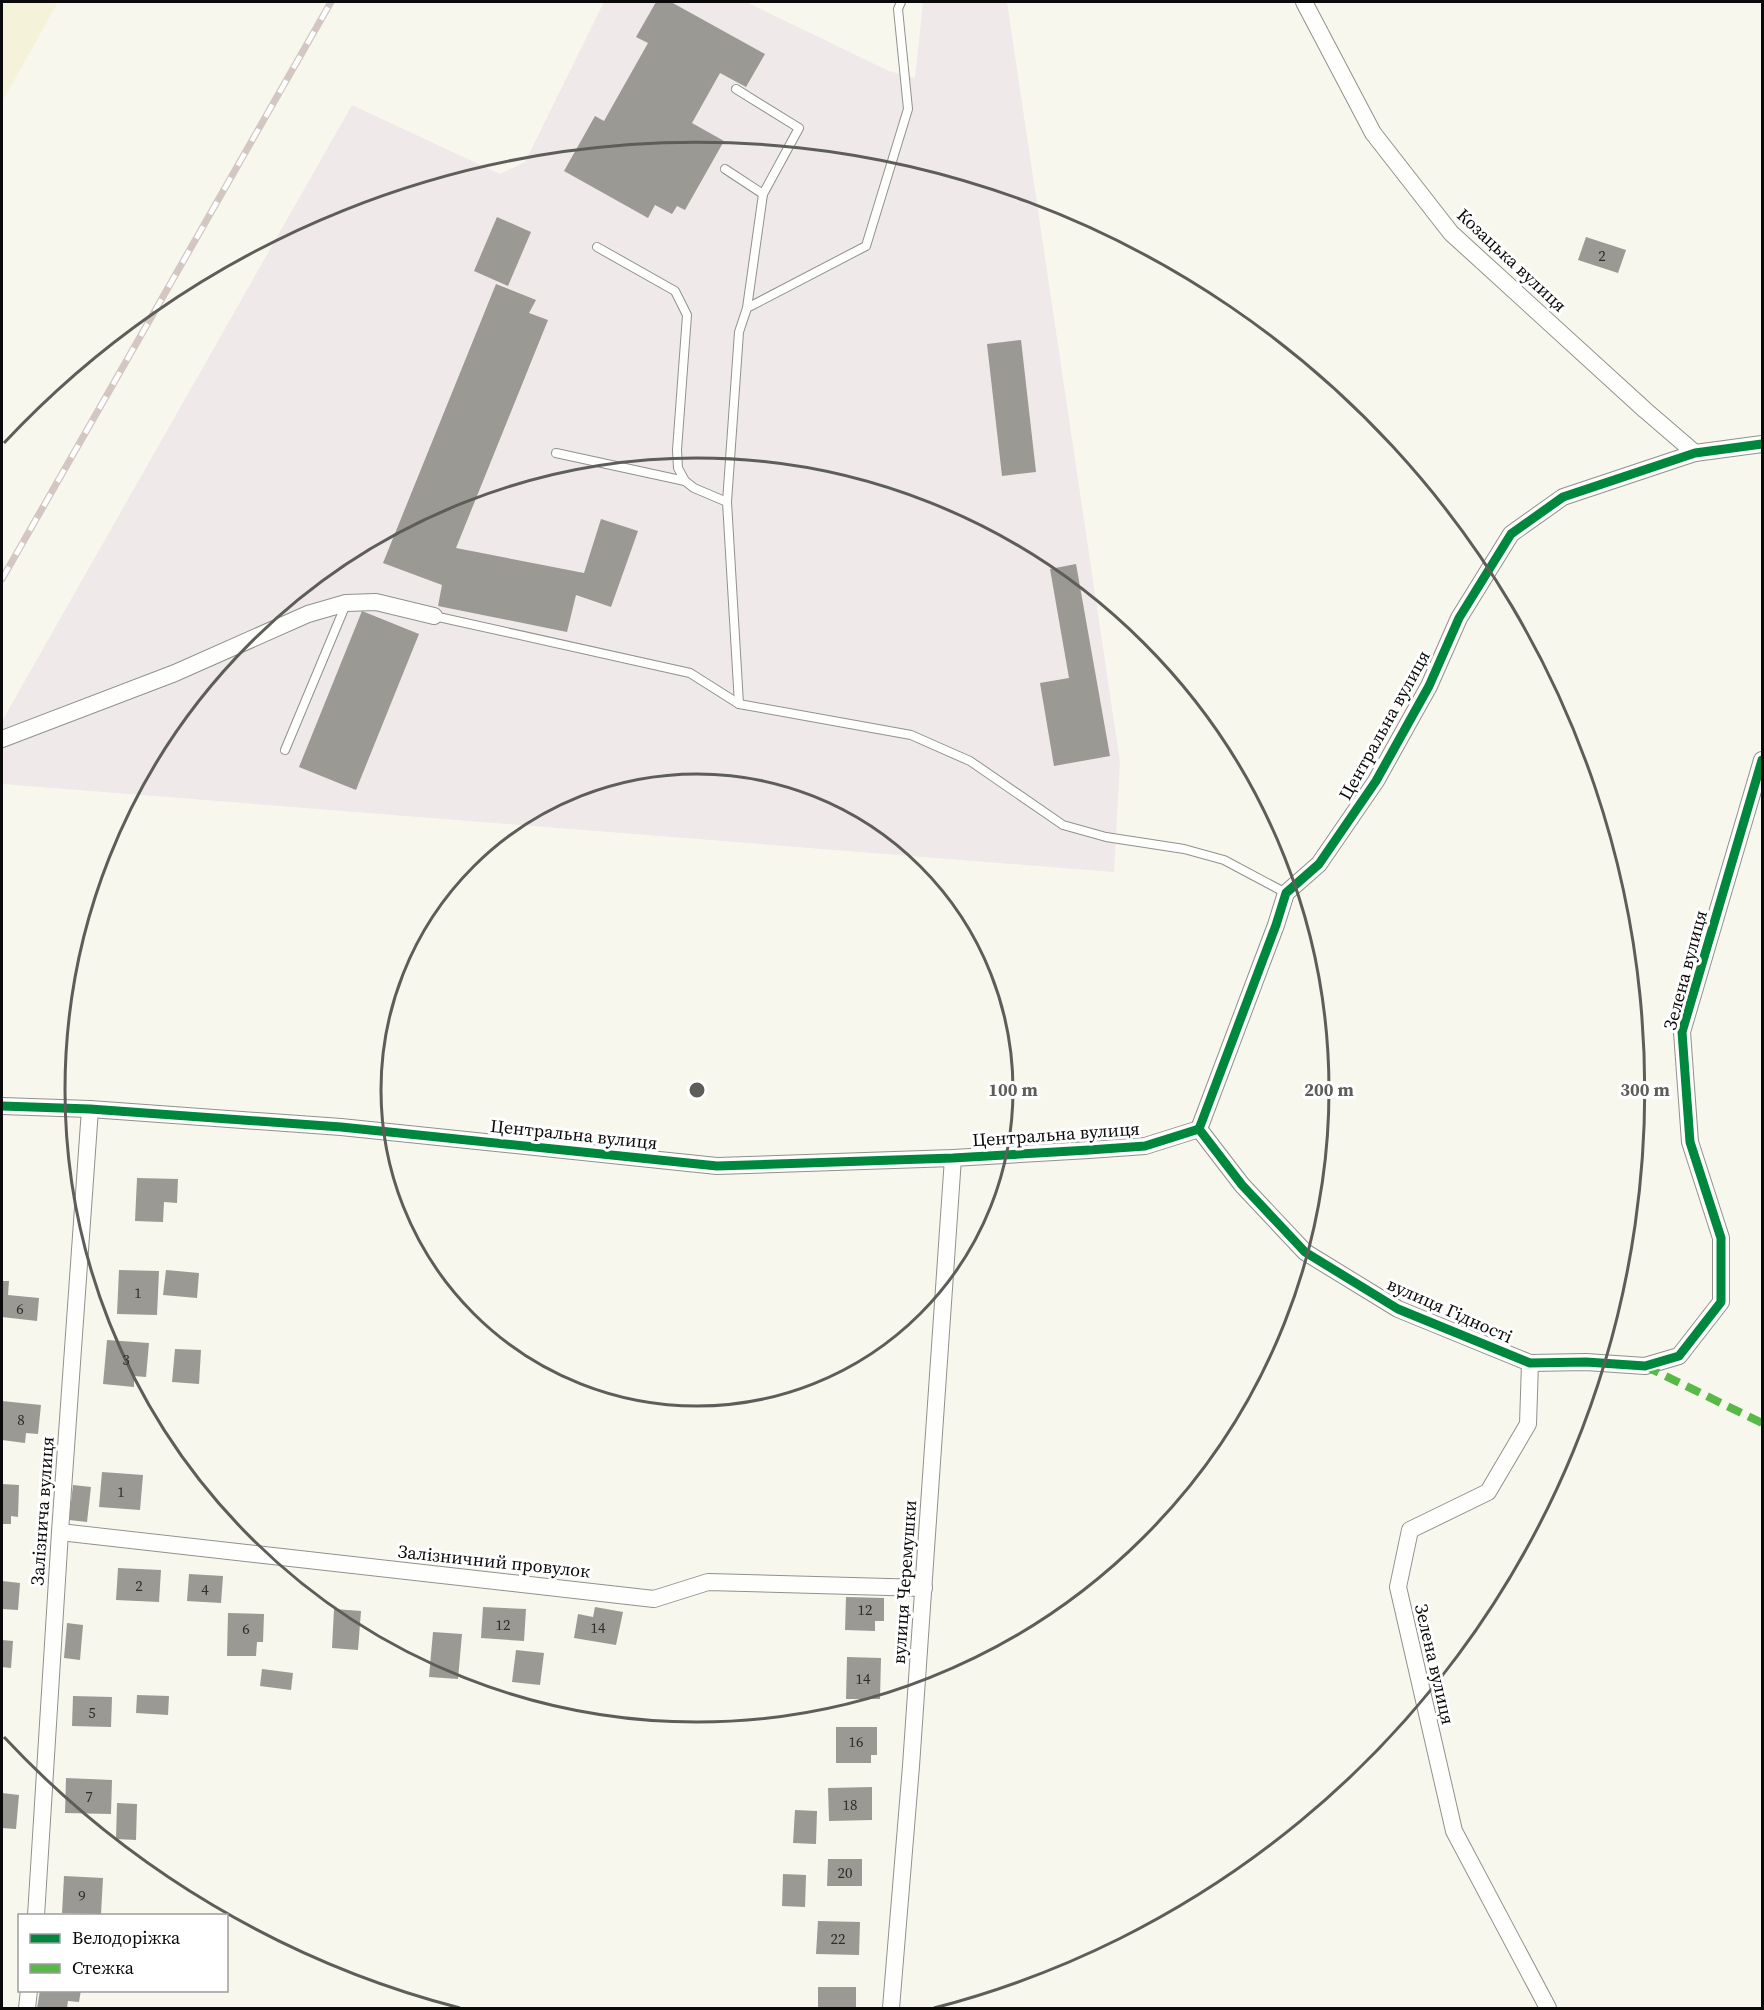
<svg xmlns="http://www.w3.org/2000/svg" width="1764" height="2010" font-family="'Source Serif 4',serif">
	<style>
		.industrial { fill: #efe9ea }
		.farmland { fill: #f4f3da }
		.building { fill: #9a9993 }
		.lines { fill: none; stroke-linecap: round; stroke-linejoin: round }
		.service-casing { stroke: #91918c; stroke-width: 10 }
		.minor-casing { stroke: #91918c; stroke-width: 18 }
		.service { stroke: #fefefc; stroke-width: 8 }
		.minor { stroke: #fefefc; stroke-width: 16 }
		.rail-casing { stroke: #d3c6c3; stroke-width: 7 }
		.rail { stroke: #fff; stroke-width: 4.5; stroke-dasharray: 14; stroke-linecap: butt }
		.quiet { stroke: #58b947; stroke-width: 8; stroke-dasharray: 15 8; stroke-linecap: butt }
		.cycleway-casing { stroke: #fff; stroke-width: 13 }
		.cycleway { stroke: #00873e; stroke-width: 9 }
		.ring { fill: none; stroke: #5d5d59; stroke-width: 3 }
		.labels { text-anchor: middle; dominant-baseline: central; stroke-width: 6; stroke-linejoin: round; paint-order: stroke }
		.number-label { font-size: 15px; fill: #2e2e2c }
		.street-label { font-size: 18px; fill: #0a0a0a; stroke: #fff }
		.centre { fill: #5d5d59; stroke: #fff; stroke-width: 3 }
		.ring-label { font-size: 18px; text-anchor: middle; font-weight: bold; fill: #5d5d59; stroke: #fff; stroke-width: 6; stroke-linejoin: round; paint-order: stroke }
	</style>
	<rect width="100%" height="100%" fill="#f8f7ed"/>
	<!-- industrial -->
	<polygon class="industrial" points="604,2 746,2 889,71 915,78 923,2 1007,2 1120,762 1114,872 2,784 2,721 352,105 500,174 525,162"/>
	<!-- farmland -->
	<polygon class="farmland" points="2,2 58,2 2,102"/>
	<!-- building -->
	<g class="building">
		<polygon points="656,2 671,2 765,54 746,87 720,73 692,123 724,141 685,210 677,206 672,214 655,205 648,218 564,171 595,116 604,121 648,43 636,37"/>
		<polygon points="497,217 531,232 508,286 474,271"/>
		<polygon points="1586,237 1626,250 1618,273 1578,260"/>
		<polygon points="496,284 536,300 529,313 548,320 456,548 584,573 601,519 638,531 611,607 576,595 567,632 438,606 442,585 383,563"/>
		<polygon points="1021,340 1036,472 1002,476 987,344"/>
		<polygon points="1076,564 1110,756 1054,766 1040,683 1069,678 1050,569"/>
		<polygon points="362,611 419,634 356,790 299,767"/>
		<polygon points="137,1178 178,1179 177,1203 164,1202 163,1222 135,1221"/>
		<polygon points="119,1270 159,1271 157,1315 117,1314"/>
		<polygon points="166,1270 199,1273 197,1298 163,1295"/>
		<polygon points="2,1281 9,1281 8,1295 39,1298 37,1321 2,1317"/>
		<polygon points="107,1340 149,1343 146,1377 134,1376 134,1387 103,1384"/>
		<polygon points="175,1349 201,1350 199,1384 172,1382"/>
		<polygon points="2,1401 41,1405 38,1434 26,1433 25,1443 2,1440"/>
		<polygon points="102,1472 143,1475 140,1510 99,1507"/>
		<polygon points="2,1484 19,1485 18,1517 11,1516 11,1524 2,1524"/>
		<polygon points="73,1485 91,1487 87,1522 69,1520"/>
		<polygon points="118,1568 161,1570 159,1602 116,1600"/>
		<polygon points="189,1574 223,1576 221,1603 187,1601"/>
		<polygon points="2,1581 20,1583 18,1610 2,1609"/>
		<polygon points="846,1597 884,1598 884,1621 875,1621 875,1631 845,1630"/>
		<polygon points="483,1607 526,1609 524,1641 481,1638"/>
		<polygon points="595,1607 623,1612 616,1645 574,1638 578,1614 593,1617"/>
		<polygon points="334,1609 361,1611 358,1650 332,1648"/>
		<polygon points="228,1613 264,1614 263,1642 257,1642 256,1656 227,1656"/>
		<polygon points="67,1623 83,1625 80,1660 64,1658"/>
		<polygon points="433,1632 462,1634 458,1679 429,1677"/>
		<polygon points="2,1640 13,1641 11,1668 2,1667"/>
		<polygon points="516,1650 544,1653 540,1685 512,1682"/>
		<polygon points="847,1657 881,1658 880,1699 846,1699"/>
		<polygon points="262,1669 293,1673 291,1690 260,1686"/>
		<polygon points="137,1695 169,1696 168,1715 136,1713"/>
		<polygon points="73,1696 112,1697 111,1727 72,1726"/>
		<polygon points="836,1727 877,1727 877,1755 871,1755 871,1763 836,1763"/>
		<polygon points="66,1778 112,1780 111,1814 65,1813"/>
		<polygon points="872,1787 872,1820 829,1821 828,1788"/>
		<polygon points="2,1793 19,1795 16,1829 2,1828"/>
		<polygon points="117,1803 137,1804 136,1840 116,1839"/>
		<polygon points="795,1810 817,1811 816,1844 793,1843"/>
		<polygon points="828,1859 862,1859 862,1886 827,1886"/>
		<polygon points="783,1874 806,1875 805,1907 782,1906"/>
		<polygon points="64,1876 103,1878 101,1914 62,1913"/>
		<polygon points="818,1921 860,1922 859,1955 816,1954"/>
		<rect x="818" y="1987" width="38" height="21"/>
		<polygon points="40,1990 81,1990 79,2002 68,2001 67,2008 37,2008"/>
	</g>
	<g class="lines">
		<defs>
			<g id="service">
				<polyline points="736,89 799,128 763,194"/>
				<polyline points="725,169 763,194 747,308"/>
				<polyline points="597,247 675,291 687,315 677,450 678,468 685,481"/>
				<polyline points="556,453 685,481 694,488 727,502"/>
				<polyline points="434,616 690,673 739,704 911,735 970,761 1063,825 1106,837 1184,849 1224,860 1286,893"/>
				<polyline points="739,704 727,502 739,332 747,308 866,246 908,109 898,9 901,2"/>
				<polyline points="285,750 346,604"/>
			</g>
			<g id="minor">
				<polyline points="1304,2 1373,133 1451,233 1645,410 1695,453"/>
				<polyline points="2,739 175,673 308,614 346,603 376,602 434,616"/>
				<polyline points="2,1106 90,1109 341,1127 717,1166 953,1158 1089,1150 1145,1146 1199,1129"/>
				<polyline points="1199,1129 1242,1185 1305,1252 1398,1309 1530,1363 1586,1362 1645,1366 1679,1356 1721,1302 1721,1238 1690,1142 1682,1032 1762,760"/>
				<polyline points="1199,1129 1276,925 1286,893 1319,864 1376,781 1429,686 1459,618 1511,534 1563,497 1695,453 1762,444"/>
				<polyline points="1530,1363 1528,1424 1488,1492 1410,1530 1398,1587 1454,1831 1548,2008"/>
				<polyline points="60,1532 654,1599 708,1582 924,1588"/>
				<polyline points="36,1916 60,1532 90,1109"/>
				<polyline points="27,2008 29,1990"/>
				<polyline points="891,2008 911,1766 953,1158"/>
			</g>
		</defs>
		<!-- service casing -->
		<use href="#service" class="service-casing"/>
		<!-- minor casing -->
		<use href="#minor" class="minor-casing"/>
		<!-- service -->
		<use href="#service" class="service"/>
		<!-- minor -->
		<use href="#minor" class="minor"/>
		<defs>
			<polyline id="rail" points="2,579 331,2"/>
		</defs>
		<!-- rail casing -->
		<use href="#rail" class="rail-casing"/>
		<!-- rail -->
		<use href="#rail" class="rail"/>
		<!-- quiet -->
		<polyline class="quiet" points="1645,1366 1762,1423"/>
		<defs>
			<g id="cycleway">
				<polyline points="2,1106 90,1109 341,1127 717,1166 953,1158 1089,1150 1145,1146 1199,1129"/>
				<polyline points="1199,1129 1242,1185 1305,1252 1398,1309 1530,1363 1586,1362 1645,1366 1679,1356 1721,1302 1721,1238 1690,1142 1682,1032 1762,760"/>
				<polyline points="1199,1129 1276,925 1286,893 1319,864 1376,781 1429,686 1459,618 1511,534 1563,497 1695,453 1762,444"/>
			</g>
		</defs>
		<!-- cycleway casing -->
		<use href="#cycleway" class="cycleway-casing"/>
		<!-- cycleway -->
		<use href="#cycleway" class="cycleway"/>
	</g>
	<!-- distance rings -->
	<g class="ring">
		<circle cx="697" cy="1090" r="316"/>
		<circle cx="697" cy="1090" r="632"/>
		<path d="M460 2008A948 948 0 0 1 4 1737M4 443A948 948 0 1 1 934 2008"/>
	</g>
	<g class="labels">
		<!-- number labels -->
		<g class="number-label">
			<text x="1602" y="255">2</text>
			<text x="138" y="1292">1</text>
			<text x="20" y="1308">6</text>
			<text x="126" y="1359">3</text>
			<text x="21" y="1419">8</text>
			<text x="121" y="1491">1</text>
			<text x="139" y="1585">2</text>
			<text x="205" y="1589">4</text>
			<text x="865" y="1609">12</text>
			<text x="503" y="1624">12</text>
			<text x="598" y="1627">14</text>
			<text x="246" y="1628">6</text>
			<text x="863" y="1678">14</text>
			<text x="92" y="1712">5</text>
			<text x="856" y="1741">16</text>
			<text x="89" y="1796">7</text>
			<text x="850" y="1804">18</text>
			<text x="845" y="1872">20</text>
			<text x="82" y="1895">9</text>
			<text x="838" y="1938">22</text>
		</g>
		<!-- street labels -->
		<g class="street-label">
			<text transform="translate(1512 260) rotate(43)">Козацька вулиця</text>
			<text transform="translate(1384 725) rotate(-61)">Центральна вулиця</text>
			<text transform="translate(1685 970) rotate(-75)">Зелена вулиця</text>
			<text transform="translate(574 1134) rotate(6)">Центральна вулиця</text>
			<text transform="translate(1056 1134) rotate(-4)">Центральна вулиця</text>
			<text transform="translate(1450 1310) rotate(24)">вулиця Гідності</text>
			<text transform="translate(42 1511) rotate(-86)">Залізнича вулиця</text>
			<text transform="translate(494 1561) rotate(6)">Залізничний провулок</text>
			<text transform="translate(904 1582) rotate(-86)">вулиця Черемушки</text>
			<text transform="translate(1435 1664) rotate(77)">Зелена вулиця</text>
		</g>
	</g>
	<circle cx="697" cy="1090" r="9" class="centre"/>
	<g class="ring-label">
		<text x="1013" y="1096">100 m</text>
		<text x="1329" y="1096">200 m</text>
		<text x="1645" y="1096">300 m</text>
	</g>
	<!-- border -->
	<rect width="1764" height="2010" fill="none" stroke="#0a0a0a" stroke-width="6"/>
	<!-- legend -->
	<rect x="18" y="1914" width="210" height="78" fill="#ffffff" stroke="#9d9d9d" stroke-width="1.5"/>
	<rect x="30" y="1934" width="30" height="9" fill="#00873e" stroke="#9d9d9d" stroke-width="1.5"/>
	<text x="72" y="1944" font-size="18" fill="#0a0a0a">Велодоріжка</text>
	<rect x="30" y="1964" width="30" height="9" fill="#58b947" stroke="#9d9d9d" stroke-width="1.5"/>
	<text x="72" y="1974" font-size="18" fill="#0a0a0a">Стежка</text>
</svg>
